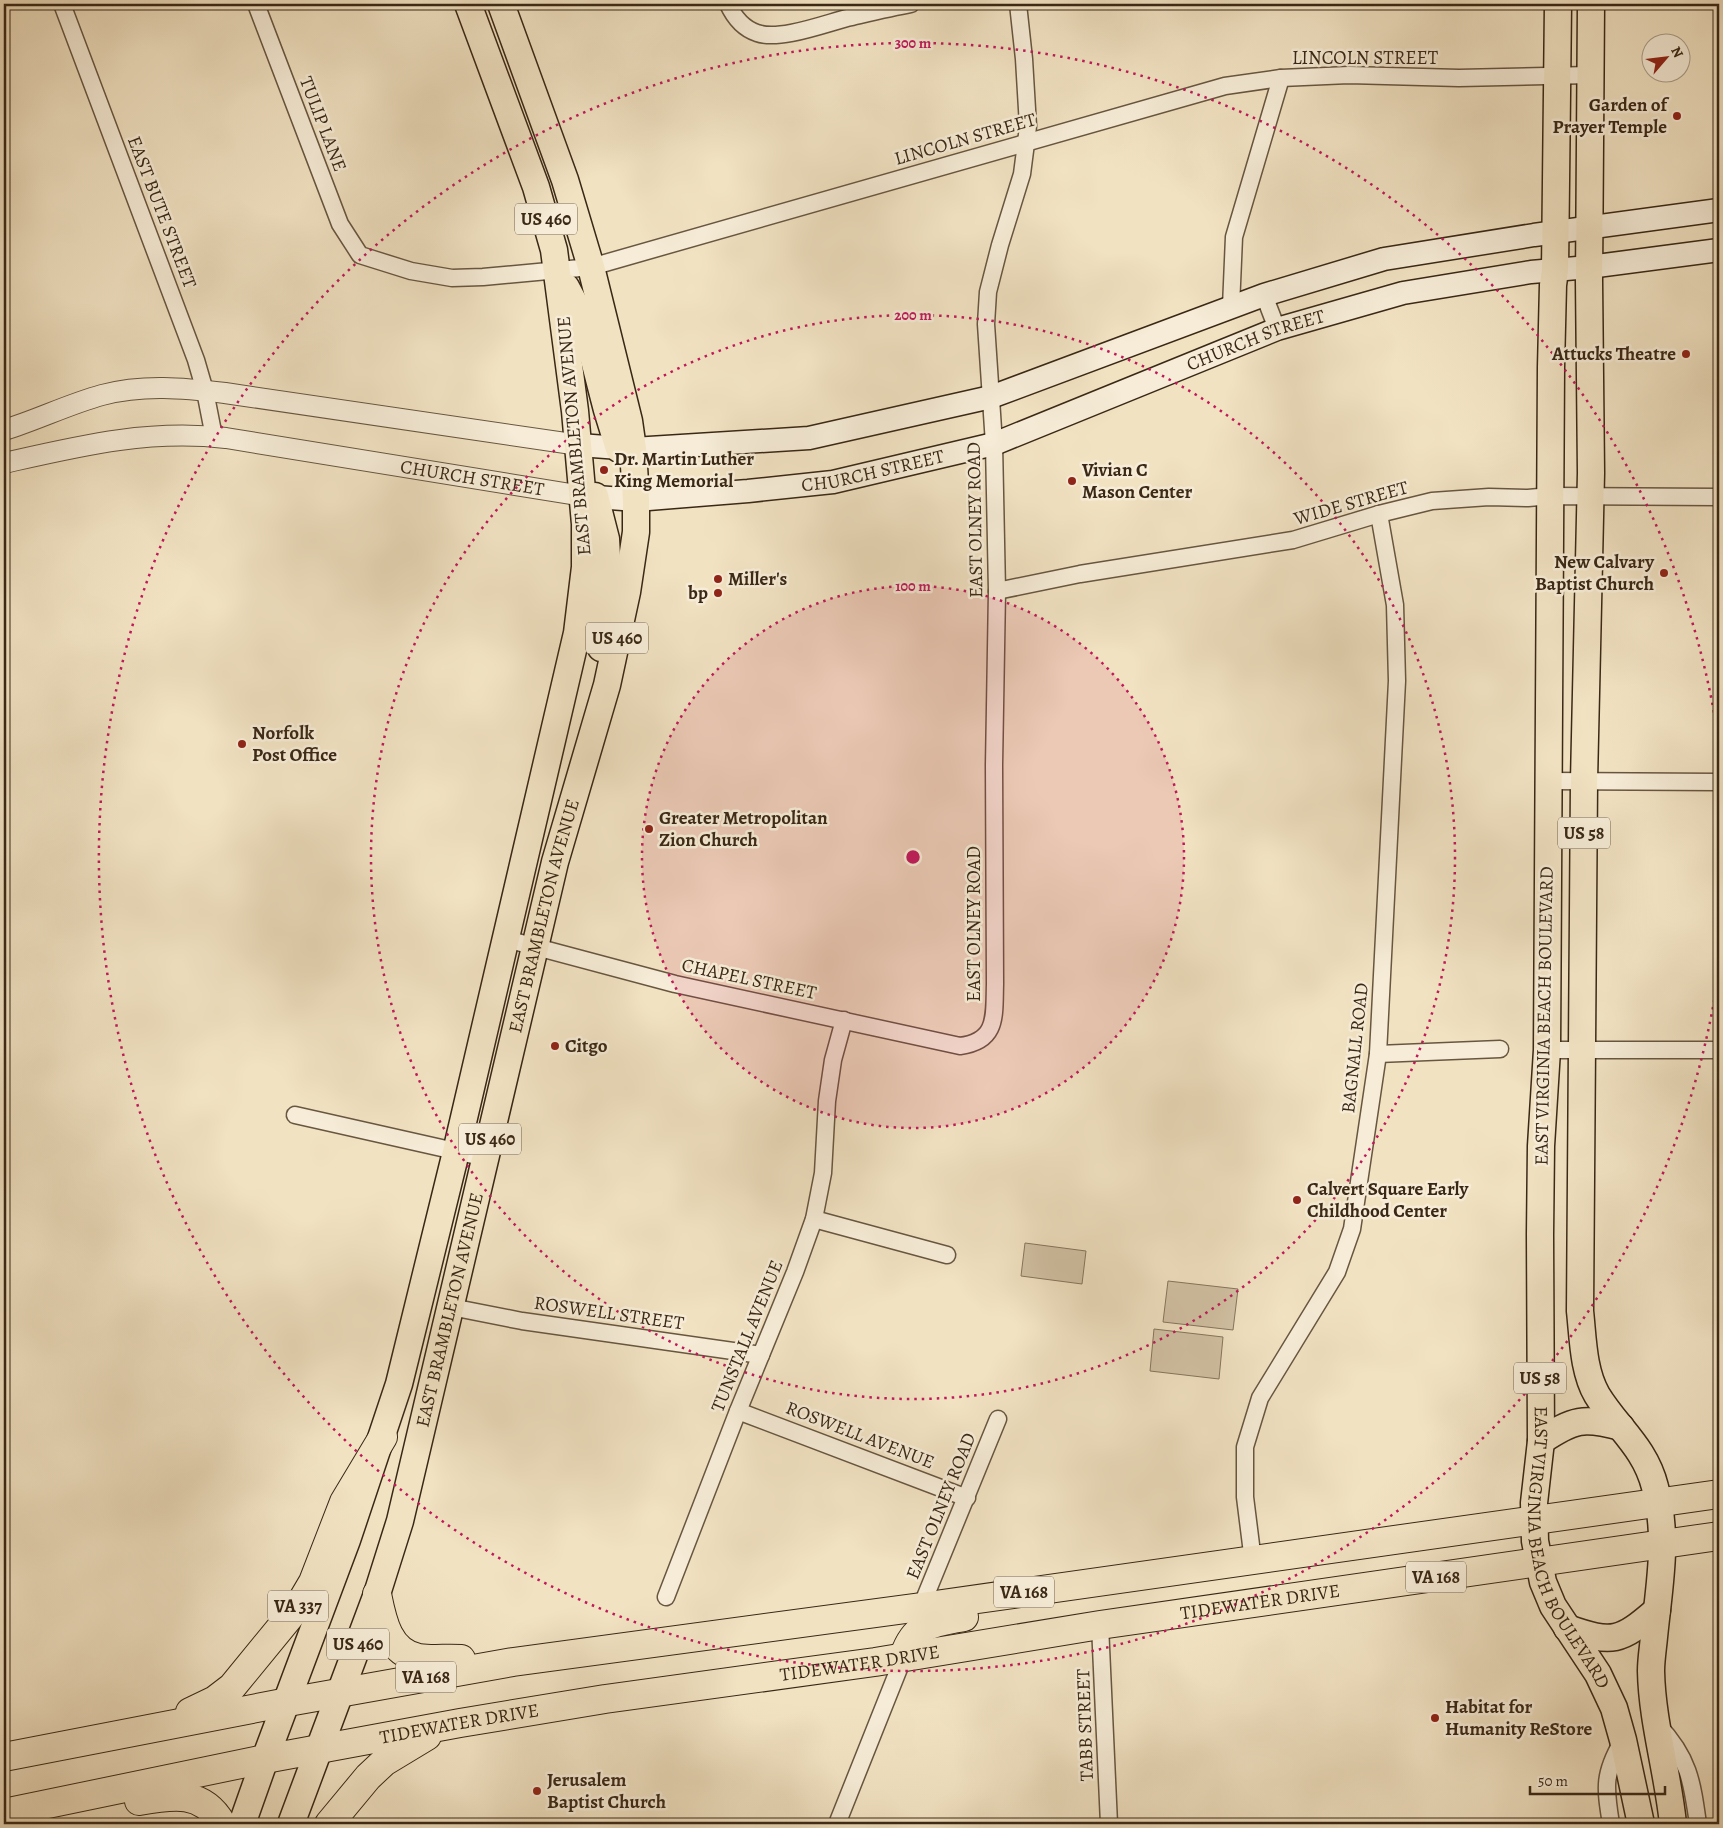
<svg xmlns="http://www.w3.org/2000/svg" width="1723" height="1828" font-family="Alegreya,serif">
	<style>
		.pitch { fill: #d2c2a5; stroke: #86755e }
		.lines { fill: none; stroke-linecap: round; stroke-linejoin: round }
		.minor-casing { stroke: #685641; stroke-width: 19 }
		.tertiary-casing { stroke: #685641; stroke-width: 22 }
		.secondary-casing { stroke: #3a2816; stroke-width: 25 }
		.primary-casing { stroke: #3a2816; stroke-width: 29 }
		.trunk-casing { stroke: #3a2816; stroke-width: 30 }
		.minor { stroke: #f6ecd7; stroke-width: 16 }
		.tertiary { stroke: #f6ecd7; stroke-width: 20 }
		.secondary { stroke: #f6ecd7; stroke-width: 22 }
		.primary { stroke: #f1e2c2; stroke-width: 26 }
		.trunk { stroke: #f1e2c2; stroke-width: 28 }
		.ring { fill: none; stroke: #c2185b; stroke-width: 2.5; stroke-dasharray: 2.5 5 }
		.poi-dot { fill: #8f2418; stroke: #f6ecd7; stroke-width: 2 }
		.labels { text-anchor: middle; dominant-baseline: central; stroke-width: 5; stroke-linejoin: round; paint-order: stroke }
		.shield { fill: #f6ecd7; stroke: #726350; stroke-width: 1 }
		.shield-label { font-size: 18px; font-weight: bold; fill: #3a2816 }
		.street-label { font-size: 19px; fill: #3a2816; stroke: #f6ecd7 }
		.poi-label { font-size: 19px; font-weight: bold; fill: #3a2816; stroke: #f6ecd7; text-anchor: start }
		.centre { fill: #c2185b; stroke: #f6ecd7; stroke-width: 2.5 }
		.ring-label { font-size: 15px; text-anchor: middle; font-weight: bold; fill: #c2185b; stroke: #f6ecd7; stroke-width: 5; stroke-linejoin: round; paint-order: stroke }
	</style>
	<rect width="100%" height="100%" fill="#f1e2c2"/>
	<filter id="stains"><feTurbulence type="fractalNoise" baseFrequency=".004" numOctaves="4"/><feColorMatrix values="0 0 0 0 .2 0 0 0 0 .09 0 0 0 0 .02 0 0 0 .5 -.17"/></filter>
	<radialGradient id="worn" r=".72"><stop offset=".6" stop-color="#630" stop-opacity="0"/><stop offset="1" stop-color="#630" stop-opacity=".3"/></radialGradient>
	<!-- pitch -->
	<g class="pitch">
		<polygon points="1025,1243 1086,1251 1082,1284 1021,1276"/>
		<polygon points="1168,1281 1238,1289 1233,1330 1163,1322"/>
		<polygon points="1154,1329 1223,1337 1219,1379 1150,1371"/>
	</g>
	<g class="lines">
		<defs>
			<g id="minor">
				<polyline points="62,4 196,360 205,391 214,437"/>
				<polyline points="256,4 340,224 360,255 411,271 452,278 483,277 591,267 1225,86 1281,78 1349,75 1459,78 1590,75"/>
				<path d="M728,4C734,17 742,28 757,33C779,41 824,24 847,18C869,13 890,8 911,4"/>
				<polyline points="1264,295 1277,329"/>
				<polyline points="1231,307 1234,237 1281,78"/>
				<polyline points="997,591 1080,574 1293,540 1379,514 1432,501 1489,497 1528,498 1551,496 1719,497"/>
				<polyline points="1548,781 1719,782"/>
				<path d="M506,939L675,984L960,1046C998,1041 994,1016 995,984L994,765L997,591L994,444L986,324L988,292L1000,245L1022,174L1026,143L1028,126L1024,59L1018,4"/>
				<polyline points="1547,1050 1719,1050"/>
				<polyline points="1378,1054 1500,1049"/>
				<polyline points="295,1115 486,1158"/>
				<polyline points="814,1219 947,1255"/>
				<polyline points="451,1307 522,1321 761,1355"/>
				<polyline points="738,1411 967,1498"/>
				<polyline points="1253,1561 1245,1497 1245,1447 1260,1398 1337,1272 1352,1229 1378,1054 1397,681 1395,605 1379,514"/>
				<polyline points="666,1597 738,1411 795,1272 814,1219 823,1173 827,1101 833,1060 844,1020"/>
				<polyline points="921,1607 998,1419"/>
				<polyline points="1100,1625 1109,1824"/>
				<path d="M1658,1725C1689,1758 1692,1781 1698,1824"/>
				<polyline points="837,1824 904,1656"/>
				<path d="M1611,1824C1605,1787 1603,1774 1623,1740"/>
			</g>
			<g id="tertiary">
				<path d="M4,430C37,420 69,404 102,395C143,384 184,388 225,393L579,445"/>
				<path id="s1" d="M4,463C79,446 148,429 226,438L583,496"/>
			</g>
			<g id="secondary">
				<polyline points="579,445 633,449 809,438 991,397 1264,295 1384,259 1534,235 1719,210"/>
				<path id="s2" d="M583,496L636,500L748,491L833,482L994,444L1277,329L1403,293L1531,272L1589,267L1719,250"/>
			</g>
			<g id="primary">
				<path id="s3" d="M1558,4L1555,270L1553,285L1551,367L1547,1050L1541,1146L1540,1234L1541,1441L1534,1503L1535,1541L1543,1582L1553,1606L1598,1674L1614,1708L1623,1740L1641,1824"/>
				<path d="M1591,4L1589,281L1591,473L1584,781L1580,1311C1583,1338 1583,1371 1597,1395C1617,1428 1645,1447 1655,1487C1669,1538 1659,1586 1654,1637C1653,1648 1651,1660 1651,1671C1652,1722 1668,1773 1673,1824"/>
				<polyline points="566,287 584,321 607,410 619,449"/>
				<polyline points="595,496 606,539 608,574 601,648"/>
				<path d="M1541,1441C1574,1419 1583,1417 1621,1427"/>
				<path d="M1567,1628C1613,1644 1620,1642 1657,1610"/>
				<polyline points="242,1824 265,1759 347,1540 399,1384 456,1152 577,633 585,567 585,524 575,411 554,250 536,187 468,4"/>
				<path id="s4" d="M291,1824L377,1594L400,1521L555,862L607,685L627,592L636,532V500L633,449L629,421L591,267L565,180L501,4"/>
			</g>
			<g id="trunk">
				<path d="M377,1594C382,1619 388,1653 419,1658C432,1660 447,1658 461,1659"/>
				<path d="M904,1656C915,1623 933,1623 964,1617"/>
				<polyline points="190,1712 215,1700 232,1687 300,1604 313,1582 344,1502 383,1437"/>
				<polyline points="4,1757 288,1702 513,1662 921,1607 1719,1494"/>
				<path d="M139,1801C173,1795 203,1790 222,1824"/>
				<path id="s5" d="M4,1813L265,1759L460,1723L605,1699L875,1662L1100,1625L1719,1536"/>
				<polyline points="329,1824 368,1777 384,1762 427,1736"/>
			</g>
		</defs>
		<!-- minor casing -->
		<use href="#minor" class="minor-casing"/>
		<!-- tertiary casing -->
		<use href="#tertiary" class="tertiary-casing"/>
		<!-- secondary casing -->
		<use href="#secondary" class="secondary-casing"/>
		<!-- primary casing -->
		<use href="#primary" class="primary-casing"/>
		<!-- trunk casing -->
		<use href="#trunk" class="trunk-casing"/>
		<!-- minor -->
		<use href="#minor" class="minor"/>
		<!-- tertiary -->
		<use href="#tertiary" class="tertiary"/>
		<!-- secondary -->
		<use href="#secondary" class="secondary"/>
		<!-- primary -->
		<use href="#primary" class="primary"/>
		<!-- trunk -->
		<use href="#trunk" class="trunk"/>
	</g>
	<!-- distance rings -->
	<circle cx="913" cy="857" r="271" fill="#c2185b" fill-opacity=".12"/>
	<g class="ring">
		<circle cx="913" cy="857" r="271"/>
		<circle cx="913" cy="857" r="542"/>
		<path d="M1719 970A814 814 0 1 1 1719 744"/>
	</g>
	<!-- markers -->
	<g class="poi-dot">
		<circle cx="1677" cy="116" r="5"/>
		<circle cx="1686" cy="354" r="5"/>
		<circle cx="604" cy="470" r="5"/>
		<circle cx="1072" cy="481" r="5"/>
		<circle cx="1664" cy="573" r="5"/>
		<circle cx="718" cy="579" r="5"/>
		<circle cx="718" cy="593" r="5"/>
		<circle cx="242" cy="744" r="5"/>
		<circle cx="649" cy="829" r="5"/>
		<circle cx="555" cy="1046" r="5"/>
		<circle cx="1297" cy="1200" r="5"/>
		<circle cx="1435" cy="1718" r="5"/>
		<circle cx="537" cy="1791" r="5"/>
	</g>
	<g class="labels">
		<!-- shield labels -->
		<g class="shield">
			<rect x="515" y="203.5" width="62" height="31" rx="4"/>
			<rect x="586" y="622.5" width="62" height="31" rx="4"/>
			<rect x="1558" y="817.5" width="52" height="31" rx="4"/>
			<rect x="459" y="1123.5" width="62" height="31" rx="4"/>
			<rect x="1514" y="1362.5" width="52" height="31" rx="4"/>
			<rect x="1406" y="1561.5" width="60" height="31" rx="4"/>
			<rect x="994" y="1576.5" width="60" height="31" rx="4"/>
			<rect x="268" y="1590.5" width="60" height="31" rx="4"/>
			<rect x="327" y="1628.5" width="62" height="31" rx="4"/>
			<rect x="396" y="1661.5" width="60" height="31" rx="4"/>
		</g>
		<g class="shield-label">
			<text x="546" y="219">US 460</text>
			<text x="617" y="638">US 460</text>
			<text x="1584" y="833">US 58</text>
			<text x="490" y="1139">US 460</text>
			<text x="1540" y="1378">US 58</text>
			<text x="1436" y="1577">VA 168</text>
			<text x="1024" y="1592">VA 168</text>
			<text x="298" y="1606">VA 337</text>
			<text x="358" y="1644">US 460</text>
			<text x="426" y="1677">VA 168</text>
		</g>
		<!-- street labels -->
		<g class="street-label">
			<text x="1365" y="58">LINCOLN STREET</text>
			<text transform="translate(323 124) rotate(69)">TULIP LANE</text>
			<text transform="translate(965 139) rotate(-16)">LINCOLN STREET</text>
			<text transform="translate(162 212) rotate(69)">EAST BUTE STREET</text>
			<text stroke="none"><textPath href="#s2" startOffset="698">CHURCH STREET</textPath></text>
			<text transform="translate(574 436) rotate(-95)">EAST BRAMBLETON AVENUE</text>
			<text stroke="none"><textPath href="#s2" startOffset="292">CHURCH STREET</textPath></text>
			<text stroke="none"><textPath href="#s1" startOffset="474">CHURCH STREET</textPath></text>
			<text transform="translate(1351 503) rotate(-16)">WIDE STREET</text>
			<text transform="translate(975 520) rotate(-91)">EAST OLNEY ROAD</text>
			<text stroke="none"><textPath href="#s4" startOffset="944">EAST BRAMBLETON AVENUE</textPath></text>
			<text transform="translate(974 924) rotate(-90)">EAST OLNEY ROAD</text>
			<text transform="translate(749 979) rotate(12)">CHAPEL STREET</text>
			<text transform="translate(1544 1016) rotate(-89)">EAST VIRGINIA BEACH BOULEVARD</text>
			<text transform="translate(1355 1048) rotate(-84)">BAGNALL ROAD</text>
			<text stroke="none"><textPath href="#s4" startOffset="539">EAST BRAMBLETON AVENUE</textPath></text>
			<text transform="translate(609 1313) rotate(8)">ROSWELL STREET</text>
			<text transform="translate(747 1336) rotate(-68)">TUNSTALL AVENUE</text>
			<text transform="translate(860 1435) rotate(21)">ROSWELL AVENUE</text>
			<text transform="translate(941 1506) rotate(-68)">EAST OLNEY ROAD</text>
			<text stroke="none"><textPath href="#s3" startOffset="1552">EAST VIRGINIA BEACH BOULEVARD</textPath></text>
			<text stroke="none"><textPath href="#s5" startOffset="1274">TIDEWATER DRIVE</textPath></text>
			<text stroke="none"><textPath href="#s5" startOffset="869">TIDEWATER DRIVE</textPath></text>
			<text stroke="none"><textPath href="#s5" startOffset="464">TIDEWATER DRIVE</textPath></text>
			<text transform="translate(1085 1725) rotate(-92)">TABB STREET</text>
		</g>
		<!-- poi labels -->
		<g class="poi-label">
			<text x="1667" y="105" text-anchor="end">Garden of<tspan x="1667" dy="22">Prayer Temple</tspan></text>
			<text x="1676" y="354" text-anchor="end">Attucks Theatre</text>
			<text x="614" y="459">Dr. Martin Luther<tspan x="614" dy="22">King Memorial</tspan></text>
			<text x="1082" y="470">Vivian C<tspan x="1082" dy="22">Mason Center</tspan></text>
			<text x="1654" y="562" text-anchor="end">New Calvary<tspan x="1654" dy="22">Baptist Church</tspan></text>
			<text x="728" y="579">Miller's</text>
			<text x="708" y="593" text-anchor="end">bp</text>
			<text x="252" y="733">Norfolk<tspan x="252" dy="22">Post Office</tspan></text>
			<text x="659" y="818">Greater Metropolitan<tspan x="659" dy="22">Zion Church</tspan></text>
			<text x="565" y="1046">Citgo</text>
			<text x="1307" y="1189">Calvert Square Early<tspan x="1307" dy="22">Childhood Center</tspan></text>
			<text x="1445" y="1707">Habitat for<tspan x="1445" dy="22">Humanity ReStore</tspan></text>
			<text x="547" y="1780">Jerusalem<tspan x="547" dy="22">Baptist Church</tspan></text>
		</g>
	</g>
	<circle cx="913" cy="857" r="8" class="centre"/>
	<g class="ring-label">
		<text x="913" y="48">300 m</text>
		<text x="913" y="320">200 m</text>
		<text x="913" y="591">100 m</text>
	</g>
	<!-- margin -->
	<rect width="1723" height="1828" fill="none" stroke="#f1e2c2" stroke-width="20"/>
	<rect x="5" y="5" width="1713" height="1818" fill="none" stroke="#3a2816" stroke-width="2.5"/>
	<rect x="10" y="10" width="1703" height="1808" fill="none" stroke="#3a2816"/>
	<!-- north arrow -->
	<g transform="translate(1666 58) rotate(62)"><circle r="24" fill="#f6ecd7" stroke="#ab9e8a"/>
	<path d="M0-4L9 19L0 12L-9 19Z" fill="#8f2418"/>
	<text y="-8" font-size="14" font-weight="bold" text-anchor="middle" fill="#3a2816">N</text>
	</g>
	<!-- scale -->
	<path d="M1530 1786v8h135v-8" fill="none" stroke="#3a2816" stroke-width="2.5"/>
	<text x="1538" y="1786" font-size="15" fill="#3a2816" stroke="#f6ecd7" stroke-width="4" paint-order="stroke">50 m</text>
	<rect width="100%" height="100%" filter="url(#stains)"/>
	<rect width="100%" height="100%" fill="url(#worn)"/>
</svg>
